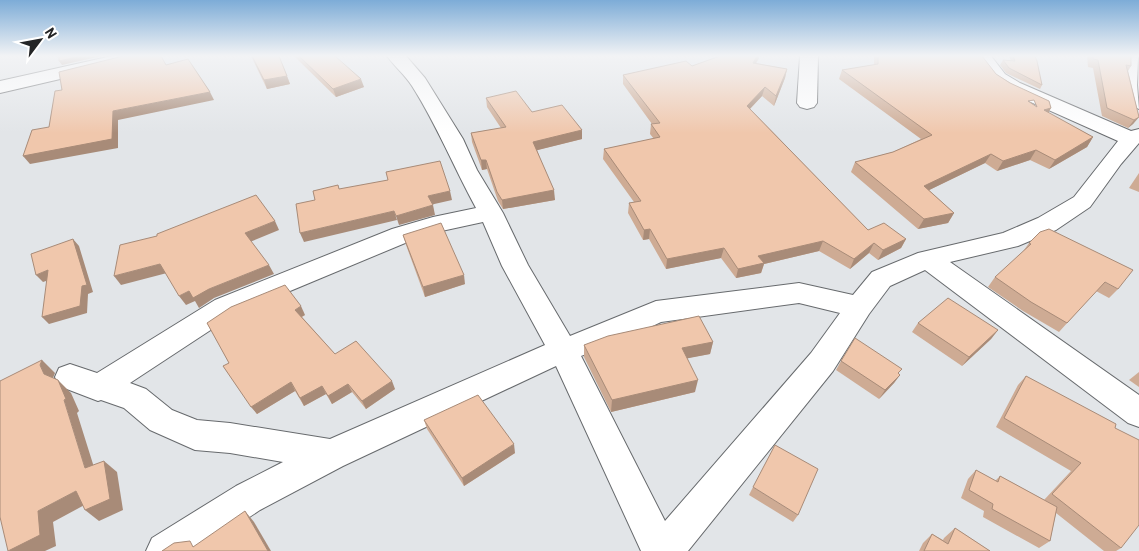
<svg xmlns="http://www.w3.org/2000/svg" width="1139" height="551" font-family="Barlow,sans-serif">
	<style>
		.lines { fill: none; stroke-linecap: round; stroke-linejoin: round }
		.lane-casing { stroke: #676a6d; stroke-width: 2 }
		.street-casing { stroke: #676a6d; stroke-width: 2 }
		.lane { fill: #fff; fill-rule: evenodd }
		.street { fill: #fff; fill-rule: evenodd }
		.wall { fill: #ceab94; fill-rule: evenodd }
		.shaded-wall { fill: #a88b78 }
		.building { fill: #f0c7ac; stroke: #a88b78; fill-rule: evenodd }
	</style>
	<rect width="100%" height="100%" fill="#e2e5e8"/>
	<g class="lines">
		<defs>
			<path id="lane" d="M1128,56H1138L1137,85L1139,109C1122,103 1130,69 1128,56Z"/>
			<g id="street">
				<polygon points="112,56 145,56 142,60 0,93 0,81"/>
				<path d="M387,56H406L425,78L463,139L477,170L503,213L528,265L570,336L656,301L799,283L853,295L872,272L918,253L1003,233L1038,218L1074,197L1118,141L1006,91L993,82L973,56H991L1005,74L1020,83L1131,131L1139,129V143L1121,164L1090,207L1056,230L1018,246L950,262L1139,395V427L1128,423L925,270L890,286L869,314L833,371L688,551H641L556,366L343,466L260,510L198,551H146L152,538L236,486L283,462L230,453L195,450L150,430L124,408L101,400L98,401L59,386L55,377L59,368L70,364L97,373L215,300L392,229L433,217L476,208C454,168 437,125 412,86C405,75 395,67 387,56ZM483,222L502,266L545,345L330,439L230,423L197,420L172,410L146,389L130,383L235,314L410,241L437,232ZM799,303L840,313L811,353L665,521L581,356L623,340L661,322Z"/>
				<polygon points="800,56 818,56 817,103 814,107 807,109 800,107 797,103"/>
			</g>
		</defs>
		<!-- lane casing -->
		<use href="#lane" class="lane-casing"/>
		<!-- street casing -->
		<use href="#street" class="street-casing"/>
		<!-- lane -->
		<use href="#lane" class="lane"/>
		<!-- street -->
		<use href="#street" class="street"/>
	</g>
	<!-- wall -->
	<g class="wall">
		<polygon points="251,56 279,56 290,84 267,89"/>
		<polygon points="294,56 335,56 364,87 336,97"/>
		<path d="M874,56H982L996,74L1051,108L1048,113L1093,137L1087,147L1049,169L1030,160L997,171L985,163L929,190L954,213L948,223L918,229L851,172L855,162L893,152L921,139L839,79L842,70L874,65ZM1034,100L1037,107L1028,101Z"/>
		<polygon points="1009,56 1035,56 1042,85 1040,89 1006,73 1000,65 1003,60 1011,61"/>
		<polygon points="1087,56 1131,56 1131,66 1128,71 1139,117 1133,124 1128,128 1102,116 1093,68 1088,67"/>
		<polygon points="759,58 756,63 787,69 785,78 774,106 762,96 750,109 868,230 906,239 901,248 878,260 869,253 850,269 819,251 764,264 761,273 736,278 721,258 666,269 649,239 643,240 628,213 629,203 634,202 603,159 604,149 654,139 650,134 651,124 652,124 623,84 623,75"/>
		<polygon points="486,98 532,112 582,130 582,139 537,150 555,200 503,209 498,201 487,169 482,170 472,142 471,133 501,128 487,107"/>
		<polygon points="1139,173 1139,192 1129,188"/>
		<polygon points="403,235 465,284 425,297 406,245"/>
		<polygon points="1029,243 1118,289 1109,298 1096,291 1059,332 1023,311 988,287 995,277 1022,253"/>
		<polygon points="305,315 302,317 335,354 395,389 366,409 352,392 332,404 326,394 304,406 295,391 257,414 223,366 229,363 207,323"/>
		<polygon points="918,323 998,330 991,339 962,366 912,332"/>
		<polygon points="713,342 710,354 687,358 695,392 611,412 584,357 584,345"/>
		<polygon points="841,361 899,374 900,375 894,383 879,399 836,370"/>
		<polygon points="1139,372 1139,387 1129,380"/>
		<polygon points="1026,376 1115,428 1121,548 1116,551 1104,551 1056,513 1050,541 1039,548 983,517 984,511 961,498 968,479 976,470 995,481 1000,476 1044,500 1071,471 996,427 1018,385"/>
		<polygon points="424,420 515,453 464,486 427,429"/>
		<polygon points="753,487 798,515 793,522 749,495"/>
		<polygon points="955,528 990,551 919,551 923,543 932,534 943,540 944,538"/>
	</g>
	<!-- shaded-wall -->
	<g class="shaded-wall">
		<polygon points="80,56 102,56 62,65 59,61"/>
		<polygon points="757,56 759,56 759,58 751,72 753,63"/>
		<polygon points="787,69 785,78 774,106 776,96"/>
		<polygon points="287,76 290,84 267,89 264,80"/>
		<polygon points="361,79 364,87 336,97 333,89"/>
		<polygon points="765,87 762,96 744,115 747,106"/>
		<polygon points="210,92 214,100 118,120 118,148 30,164 23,156 113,111"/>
		<polygon points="1051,108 1045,118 1044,110"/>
		<polygon points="1139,117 1133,124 1128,128 1134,120"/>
		<polygon points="582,130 582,139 534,151 533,142"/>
		<polygon points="1093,137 1087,147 1049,169 1055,160"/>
		<polygon points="1036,150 1030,160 997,171 1003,161"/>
		<polygon points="991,154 985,163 919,195 924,186"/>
		<polygon points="481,160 486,160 487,169 482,170"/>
		<polygon points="554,190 555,200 503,209 502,200"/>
		<polygon points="450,191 452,200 430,205 428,196"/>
		<polygon points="433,205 435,215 399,225 396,216"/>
		<polygon points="394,211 397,220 304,242 300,233"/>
		<polygon points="954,213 948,223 918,229 924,219"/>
		<polygon points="275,221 279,230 250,242 245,233"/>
		<polygon points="650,229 649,239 643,240 644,230"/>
		<polygon points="73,239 79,246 93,292 88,294 87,313 49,324 42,317"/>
		<polygon points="906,239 901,248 878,260 883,250"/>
		<polygon points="823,241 819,251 764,264 761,273 736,278 738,269 758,256"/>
		<polygon points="874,243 869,253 850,269 854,259"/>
		<polygon points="724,248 721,258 666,269 667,259"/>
		<polygon points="160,264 167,273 121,285 114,276"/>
		<polygon points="269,265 274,274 214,298 199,308 195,301 186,305 179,296 189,291 209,289"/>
		<polygon points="48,270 55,278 43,282 36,275"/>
		<polygon points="464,275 465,284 425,297 423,287"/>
		<polygon points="301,306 305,315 299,318 295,310"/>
		<polygon points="998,330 991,339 962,366 969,357"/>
		<polygon points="713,342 710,354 679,360 682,348"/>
		<polygon points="42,360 55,373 53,378 44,374 40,365"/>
		<polygon points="900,375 894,383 879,399 885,390"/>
		<polygon points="58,380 71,393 79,411 77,413 98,480 85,468"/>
		<polygon points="698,380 695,392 611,412 612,400"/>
		<polygon points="392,381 395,389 366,409 362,401"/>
		<polygon points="291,382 295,391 257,414 251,407"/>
		<polygon points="348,384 352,392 332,404 328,396"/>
		<polygon points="322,386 326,394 304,406 300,398"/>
		<polygon points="514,444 515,453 464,486 462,478"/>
		<polygon points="104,461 117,472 123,510 99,521 85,510"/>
		<polygon points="76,491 90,502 53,522 56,546 45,551 9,551 38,511"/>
		<polygon points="245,511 254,522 271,551 268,551"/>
	</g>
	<!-- building -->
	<g class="building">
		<polygon points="59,56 80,56 59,61"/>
		<polygon points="123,56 161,56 166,65 188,59 210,92 113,111 112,139 23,156 32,130 49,127 55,91 62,90 59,72"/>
		<polygon points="252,56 279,56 287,76 264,80"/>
		<polygon points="299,56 335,56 361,79 333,89"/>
		<polygon points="720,56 757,56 753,63 787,69 776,96 765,87 747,106 868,230 884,223 906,239 883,250 874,243 854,259 823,241 758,256 764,263 738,269 724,248 667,259 650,229 644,230 629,203 641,201 604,149 660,137 651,124 660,123 623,75 686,61 692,66"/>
		<path d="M878,56H982L996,74L1010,83L1049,101L1051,108L1044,110L1093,137L1055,160L1036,150L1003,161L991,154L924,186L954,213L924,219L855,162L893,152L932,135L842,70L878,64ZM1034,100L1037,107L1028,101Z"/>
		<polygon points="1013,56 1035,56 1037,61 1042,85 1009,68 1003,60 1015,61"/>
		<polygon points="1093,56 1131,56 1131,66 1126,65 1139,117 1134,120 1107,108 1098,60 1093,59"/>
		<polygon points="516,91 532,112 562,105 582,130 533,142 554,190 502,200 497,192 486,160 481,160 471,133 506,127 486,98"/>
		<polygon points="440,161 450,191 428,196 433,205 396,216 394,211 300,233 296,204 315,200 313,191 338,185 339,189 388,180 386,172"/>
		<polygon points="256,195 275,221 245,233 269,265 209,289 193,298 189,291 179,296 160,264 114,276 120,245 157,236 157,234"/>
		<polygon points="441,223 464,275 423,287 403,235"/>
		<polygon points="1049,229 1133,270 1118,289 1105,282 1067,323 1031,302 995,277 1031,244 1029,243 1040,232"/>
		<polygon points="73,239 87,285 82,286 80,306 42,317 48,270 36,275 31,254"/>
		<polygon points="285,285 301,306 295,310 335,354 356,341 392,381 362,401 348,384 328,396 322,386 300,398 291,382 251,407 223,366 229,363 207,323 231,307"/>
		<polygon points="948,298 998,330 969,357 918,323"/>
		<polygon points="699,316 713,342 682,348 698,380 612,400 584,345 608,336"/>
		<polygon points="855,338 902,369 898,373 900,375 885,390 841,361"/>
		<polygon points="42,360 40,365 44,374 58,380 66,399 64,400 85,468 104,461 110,499 85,510 76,491 38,511 40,535 8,551 0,517 0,381"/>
		<polygon points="1026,376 1116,424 1115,428 1139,440 1139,525 1121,548 1052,494 1081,463 1004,418"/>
		<polygon points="478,395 514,444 462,478 424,420"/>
		<polygon points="775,445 818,469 798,515 753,487"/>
		<polygon points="976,470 998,482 1000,476 1057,507 1050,541 992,509 993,504 969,490"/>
		<polygon points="245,511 268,551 162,551 174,543 190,541 193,547"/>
		<polygon points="955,528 990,551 924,551 932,534 948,544"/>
	</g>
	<!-- sky -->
	<linearGradient id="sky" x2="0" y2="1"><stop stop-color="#7dacd7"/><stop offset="0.42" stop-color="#f2f3f5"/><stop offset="1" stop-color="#f2f3f5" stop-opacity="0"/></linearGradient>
	<rect width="1139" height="133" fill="url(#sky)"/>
	<!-- north arrow -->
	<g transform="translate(40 40) rotate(58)" stroke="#ffffff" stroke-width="4" paint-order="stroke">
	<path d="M0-4L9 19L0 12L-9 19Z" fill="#242526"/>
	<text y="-8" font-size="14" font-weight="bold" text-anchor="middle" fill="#242526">N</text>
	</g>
</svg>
